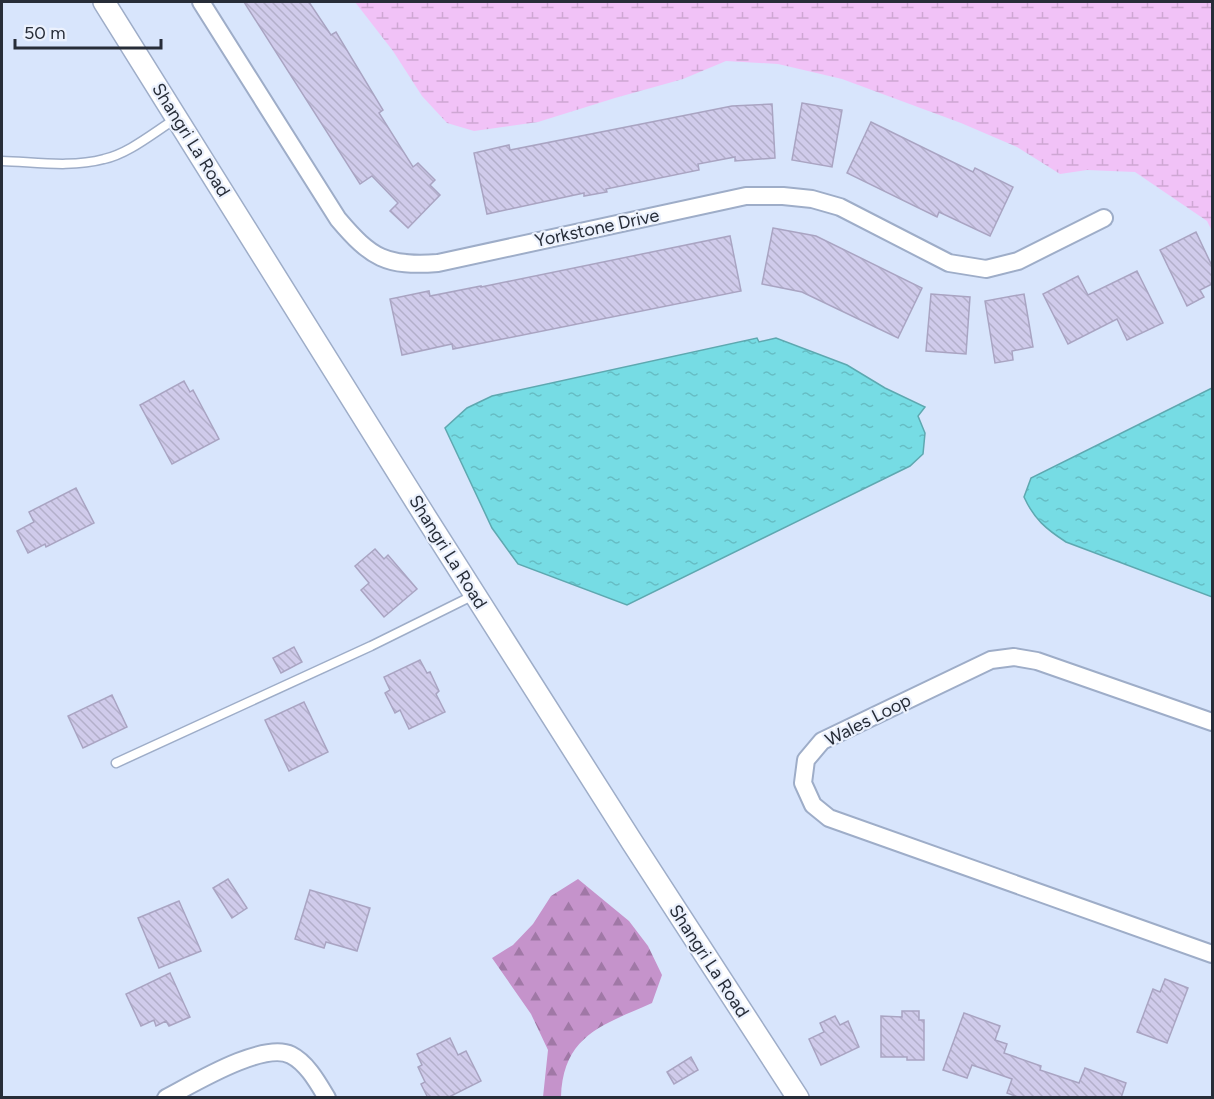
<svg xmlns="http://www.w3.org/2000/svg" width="1214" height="1099" font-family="Figtree,sans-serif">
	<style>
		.forest { fill: url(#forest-firs) }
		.wetland { fill: url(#wetland-marsh) }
		.water { fill: url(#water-ripples); stroke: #5ea8b0; stroke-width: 1.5 }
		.building { fill: url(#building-back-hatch); stroke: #a9a4c2; stroke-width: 1.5 }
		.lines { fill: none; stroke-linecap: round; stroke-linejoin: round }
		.service-casing { stroke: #9eadc8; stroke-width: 11 }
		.minor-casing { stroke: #9eadc8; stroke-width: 20 }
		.tertiary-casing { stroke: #9eadc8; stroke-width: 24 }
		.service { stroke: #fff; stroke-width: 8 }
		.minor { stroke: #fff; stroke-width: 16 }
		.tertiary { stroke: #fff; stroke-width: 21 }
		.labels { text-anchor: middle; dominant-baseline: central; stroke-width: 4.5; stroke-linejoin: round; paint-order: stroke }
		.street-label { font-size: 18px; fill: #272d38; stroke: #ebf1fd }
	</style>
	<defs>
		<pattern id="forest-firs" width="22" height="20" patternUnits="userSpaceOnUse" patternTransform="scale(1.5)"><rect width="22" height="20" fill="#c593cb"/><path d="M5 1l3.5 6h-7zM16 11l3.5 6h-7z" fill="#a078a6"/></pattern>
		<pattern id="wetland-marsh" width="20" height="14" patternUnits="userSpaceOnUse" patternTransform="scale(1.5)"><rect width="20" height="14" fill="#f1c2f7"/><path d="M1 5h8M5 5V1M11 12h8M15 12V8" fill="none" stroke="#cfa7d4"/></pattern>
		<pattern id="water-ripples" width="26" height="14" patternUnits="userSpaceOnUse" patternTransform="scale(1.5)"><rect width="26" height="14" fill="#76dce4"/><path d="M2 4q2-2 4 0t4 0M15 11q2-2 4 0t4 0" fill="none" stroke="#66bdc4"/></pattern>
		<pattern id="building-back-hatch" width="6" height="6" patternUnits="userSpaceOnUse" patternTransform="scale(1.5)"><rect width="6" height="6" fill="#d0cbeb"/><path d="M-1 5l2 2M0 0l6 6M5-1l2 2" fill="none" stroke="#b3afca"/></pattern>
	</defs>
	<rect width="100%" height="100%" fill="#d8e5fc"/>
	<!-- forest -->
	<path class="forest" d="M578,879L629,921L648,946L662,975L652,1003C603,1025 563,1035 561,1097H543L548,1050L531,1014L492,958L513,945L533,924L551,896Z"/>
	<!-- wetland -->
	<polygon class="wetland" points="355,2 1212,2 1212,231 1207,221 1135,172 1087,170 1060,174 1017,147 961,123 842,79 778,64 726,61 683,79 615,98 538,122 474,131 447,123 422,96 393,51"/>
	<!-- water -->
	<g class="water">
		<polygon points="757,338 759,342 776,338 847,365 885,388 925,407 918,416 925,433 923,454 910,466 627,605 518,564 492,528 445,428 467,408 492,396"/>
		<path d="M1212,388V597L1066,542C1046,529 1034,519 1024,497L1031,478Z"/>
	</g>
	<!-- building -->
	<g class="building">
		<polygon points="244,2 309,2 331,35 336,32 383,110 379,113 413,167 418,163 435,180 430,185 440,195 408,228 390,211 398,203 372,176 360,184"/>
		<polygon points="802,103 842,110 832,167 792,160"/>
		<polygon points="772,104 775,158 735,161 735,157 698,164 699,170 606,189 607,192 584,196 584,193 487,214 474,153 509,145 510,150 732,106"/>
		<polygon points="871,122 973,172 975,168 1013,187 990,236 939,212 937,217 847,173"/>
		<polygon points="773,228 816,236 922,288 898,338 802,292 762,284"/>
		<polygon points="1196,232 1212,266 1212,284 1200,290 1204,297 1187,306 1160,250"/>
		<polygon points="730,236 741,291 453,349 452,344 402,355 390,299 429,291 430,296 481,286 481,287"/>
		<polygon points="1137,271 1163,323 1127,340 1117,319 1068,344 1043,294 1078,276 1088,295"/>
		<polygon points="931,294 970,297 966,354 926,351"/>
		<polygon points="1024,294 1033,347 1012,351 1013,360 995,363 985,301"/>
		<polygon points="184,381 190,392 193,390 219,439 172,464 140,405"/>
		<polygon points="76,488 94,523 46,547 45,544 28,553 17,531 34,522 29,512"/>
		<polygon points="375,549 384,559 388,555 417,589 384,617 361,590 369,583 355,566"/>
		<polygon points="294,647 302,662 281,673 273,658"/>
		<polygon points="420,660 427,673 430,672 439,691 436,694 445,712 409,729 400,710 395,713 385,693 390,690 384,677"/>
		<polygon points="112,695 127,727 83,748 68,716"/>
		<polygon points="304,702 328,752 289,771 265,720"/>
		<polygon points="228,879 247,908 232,918 213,888"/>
		<polygon points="310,890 370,908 357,951 326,942 324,948 295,939"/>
		<polygon points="179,901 201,951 159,968 138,918"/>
		<polygon points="170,973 190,1017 169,1026 166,1021 156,1026 154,1020 141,1026 126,994"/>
		<polygon points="1165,979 1188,988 1167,1043 1137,1032 1153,989 1160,992"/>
		<polygon points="902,1011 919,1011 919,1020 924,1020 924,1060 907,1060 907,1057 881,1057 881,1016 902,1017"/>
		<polygon points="964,1013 1000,1026 995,1040 1007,1044 1004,1053 1041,1066 1040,1070 1079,1083 1085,1068 1126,1083 1121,1098 1021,1098 1007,1093 1012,1079 972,1065 967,1078 943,1070"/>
		<polygon points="835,1016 840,1025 848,1021 859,1047 821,1065 809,1039 824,1032 820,1023"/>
		<polygon points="450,1038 458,1055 466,1051 481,1081 447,1098 428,1098 421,1084 425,1082 418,1067 422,1065 417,1054"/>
		<polygon points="691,1057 698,1070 674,1084 667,1072"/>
	</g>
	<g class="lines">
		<defs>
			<g id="service">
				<path d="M2,161C35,162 71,168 104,159C130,153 154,132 177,118"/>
				<polyline points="116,763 371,646 474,595"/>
			</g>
			<g id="minor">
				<path d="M201,2L338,219C371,258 386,267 438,263L746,196H783L812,199L840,207L949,263L986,269L1018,261L1104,218"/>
				<polyline points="1212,722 1037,661 1014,657 991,660 822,741 806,760 803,783 813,805 829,818 1212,954"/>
				<path d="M166,1098C193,1084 263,1041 291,1055C307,1063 318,1083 327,1098"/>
			</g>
			<polyline id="tertiary" points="104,2 425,516 632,842 798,1098"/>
		</defs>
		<!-- service casing -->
		<use href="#service" class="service-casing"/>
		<!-- minor casing -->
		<use href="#minor" class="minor-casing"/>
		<!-- tertiary casing -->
		<use href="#tertiary" class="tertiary-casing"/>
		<!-- service -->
		<use href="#service" class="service"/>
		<!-- minor -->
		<use href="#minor" class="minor"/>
		<!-- tertiary -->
		<use href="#tertiary" class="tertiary"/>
	</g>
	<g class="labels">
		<!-- street labels -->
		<g class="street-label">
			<text transform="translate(191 140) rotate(58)">Shangri La Road</text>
			<text transform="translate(597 228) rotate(-12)">Yorkstone Drive</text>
			<text transform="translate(448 552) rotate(58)">Shangri La Road</text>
			<text transform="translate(868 720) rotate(-27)">Wales Loop</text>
			<text transform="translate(709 961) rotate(57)">Shangri La Road</text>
		</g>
	</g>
	<!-- border -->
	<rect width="1214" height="1099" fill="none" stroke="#272d38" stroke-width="6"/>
	<!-- scale -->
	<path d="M15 39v9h146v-9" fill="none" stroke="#272d38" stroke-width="3"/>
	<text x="24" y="39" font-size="18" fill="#272d38" stroke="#ebf1fd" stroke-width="4.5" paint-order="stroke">50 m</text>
</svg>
